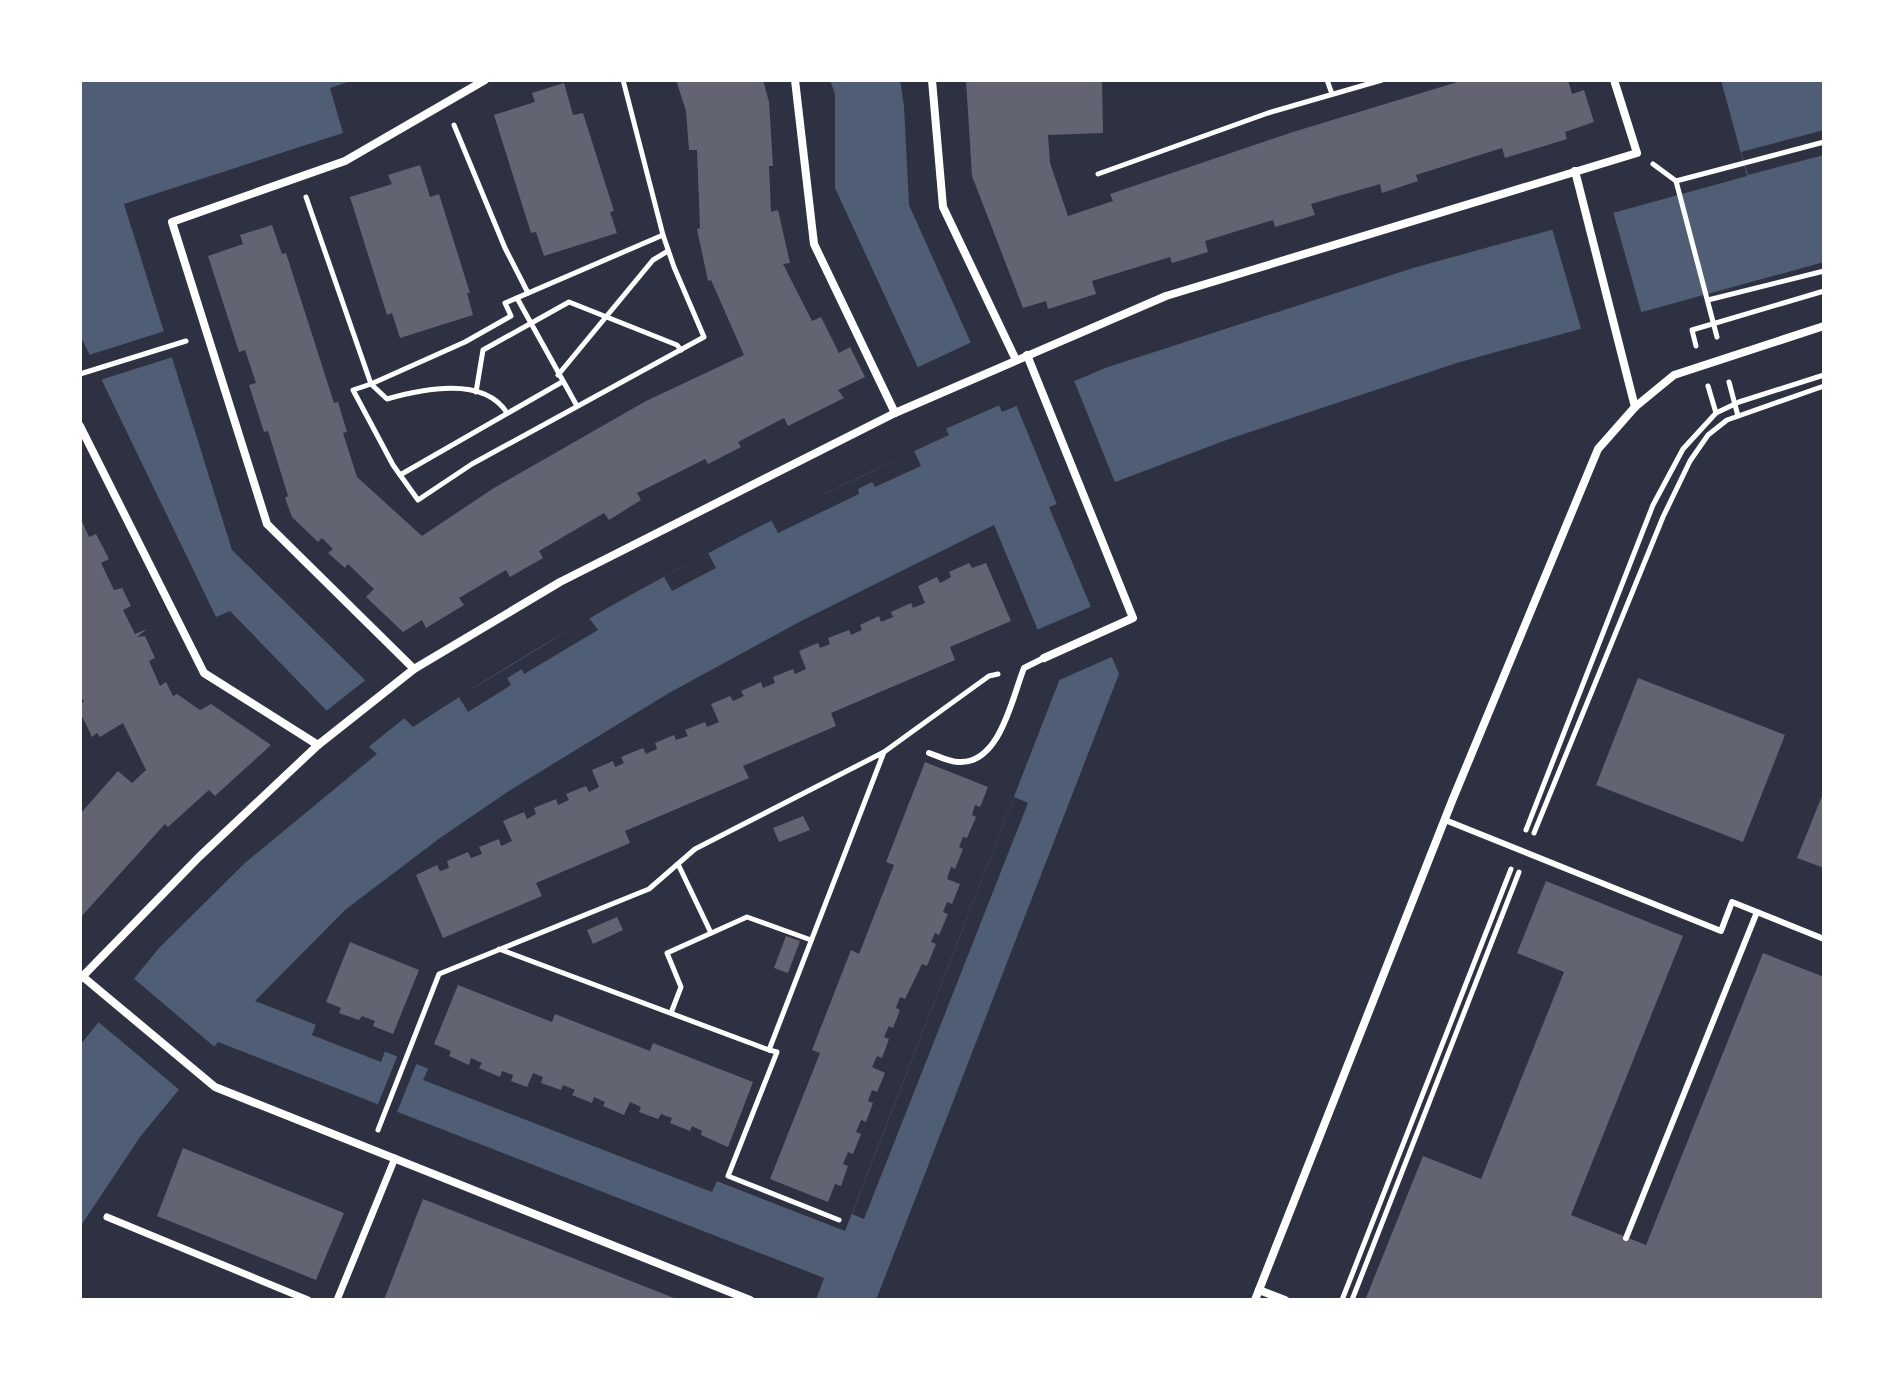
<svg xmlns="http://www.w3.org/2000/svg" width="1904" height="1380" font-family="'Times New Roman',serif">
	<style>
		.water { fill: #4f5d75; fill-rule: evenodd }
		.pier { fill: #2d3142 }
		.building { fill: #626471 }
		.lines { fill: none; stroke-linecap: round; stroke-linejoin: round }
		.path { stroke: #fff; stroke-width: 5 }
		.service { stroke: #fff; stroke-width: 6 }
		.pedestrian { stroke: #fff; stroke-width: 7 }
		.minor { stroke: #fff; stroke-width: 8 }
	</style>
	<rect width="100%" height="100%" fill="#2d3142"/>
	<!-- water -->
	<path class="water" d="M80,80H354L330,88L343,133L124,204L232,550L413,727C583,614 764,520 949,435L835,188V94L830,80H900L904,106L909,205L1002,412L1105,368L1413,268L1747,176L1721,80H1824V262L1460,362L1229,439L1049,507L1119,674L876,1300H816L824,1278L218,1042L140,1137L80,1227V1045L159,948L246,862L377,754L325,709L230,611L216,617L80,335ZM994,525L1059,681L845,1231L255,1001L345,910L440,838L512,789L669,693L803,620Z"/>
	<!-- pier -->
	<g class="pier">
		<polygon points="1824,130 1824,155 1748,175 1741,152"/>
		<polygon points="1612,208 1642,315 1582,332 1551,225"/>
		<polygon points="168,330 176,356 97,381 86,356"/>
		<polygon points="974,341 1002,404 943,430 914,369"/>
		<polygon points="1073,378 1116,485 1058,507 1015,402"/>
		<polygon points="914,451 921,466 875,487 872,482 858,489 859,494 778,533 771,520"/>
		<polygon points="708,553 716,568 672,591 664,577"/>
		<polygon points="1095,605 1116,655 1055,682 1034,631"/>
		<polygon points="589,618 598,630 524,674 522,669 507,678 511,685 468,712 459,697"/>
		<polygon points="368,678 407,716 366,749 325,712"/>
		<polygon points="1014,797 1028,803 864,1219 852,1214"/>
		<polygon points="132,977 217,1049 182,1092 96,1020"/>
		<polygon points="316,1024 385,1051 381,1062 312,1035"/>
		<polygon points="399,1052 418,1060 395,1117 376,1109"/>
		<polygon points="429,1067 717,1181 712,1192 423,1080"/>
	</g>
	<!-- building -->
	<g class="building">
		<polygon points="676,80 763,80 769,102 773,166 769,166 771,212 778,210 790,263 783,264 812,321 821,317 839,353 850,347 865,377 838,390 844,398 788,426 784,418 738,442 741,447 708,464 705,459 637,493 641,500 609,520 604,513 539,551 543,558 510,577 506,570 459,598 464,605 426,628 422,620 403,632 366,597 374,589 348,564 345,568 328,553 333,549 322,538 318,542 292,517 285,498 288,496 268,431 264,432 249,385 256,383 245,350 239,352 208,256 243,244 240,235 272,225 282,254 286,253 334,403 338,402 347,432 343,433 357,477 422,536 494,488 646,401 744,355 711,280 708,281 697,229 700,228 697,150 689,150 686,111"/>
		<polygon points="966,80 1102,80 1103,133 1048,135 1050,163 1068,216 1113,201 1110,194 1293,132 1464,80 1568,80 1572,94 1584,90 1594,122 1565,132 1567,139 1505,158 1502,148 1416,175 1418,181 1382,193 1380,184 1311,204 1315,215 1275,227 1273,220 1205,241 1208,252 1172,263 1170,257 1092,281 1096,294 1048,309 1046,301 1023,308 972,176"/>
		<polygon points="564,83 573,115 583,113 614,211 610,212 617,233 544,256 536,232 531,233 494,115 535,102 532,93"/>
		<polygon points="420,165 430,197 439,194 470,293 467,293 473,315 400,338 392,313 387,315 350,197 392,184 388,175"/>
		<polygon points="80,517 89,537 96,534 109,559 101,563 114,590 122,588 131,606 123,610 135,634 147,629 137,637 145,636 155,658 149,661 160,686 166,682 173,696 177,694 200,710 211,704 271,745 215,796 209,790 168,827 165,824 80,918 80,814 118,771 132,783 146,770 123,723 100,737 97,733 92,737 80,712 80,703 84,702 80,694"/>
		<polygon points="969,563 972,568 986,563 1011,621 950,647 955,660 831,713 836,726 743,766 749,778 625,831 630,843 536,883 542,896 443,938 416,875 437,865 440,871 449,868 447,861 468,852 471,858 482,854 479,847 499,839 501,846 512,841 503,821 524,812 527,819 536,814 534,808 556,799 558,805 569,800 566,794 586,786 589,792 599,787 592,770 613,761 615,767 624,763 621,757 643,748 646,754 657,749 655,743 674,735 676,740 688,736 685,730 705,722 707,727 719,722 711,704 730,696 733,701 744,696 741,691 761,682 763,688 775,683 773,677 793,669 795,674 806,669 799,651 818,643 820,648 830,644 828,638 849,630 851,635 862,630 860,625 879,616 881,622 893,617 891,612 911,603 913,608 925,603 918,586 937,577 940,583 951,577 949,572"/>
		<polygon points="1638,678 1785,735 1743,842 1596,785"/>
		<polygon points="925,762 988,787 980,807 975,805 972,815 976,817 967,838 963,837 959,847 963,849 955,869 951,867 947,879 960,884 952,904 947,902 943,912 948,914 939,935 935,933 931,942 936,944 927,966 922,964 905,999 900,997 896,1008 900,1010 893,1028 889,1026 884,1037 889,1039 882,1058 877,1056 872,1067 885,1073 877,1092 872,1090 868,1101 873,1103 866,1122 861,1120 856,1132 861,1134 853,1154 848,1152 843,1164 848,1166 841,1186 835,1184 828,1202 770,1179 820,1053 812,1050 851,950 859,954 894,865 886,862"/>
		<polygon points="1824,791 1824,868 1797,858"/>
		<polygon points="803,816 810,830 779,842 773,828"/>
		<polygon points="1546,881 1683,936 1571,1215 1646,1245 1763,953 1824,977 1824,1300 1366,1298 1423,1156 1481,1179 1564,972 1517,953"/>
		<polygon points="617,917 623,930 593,944 587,930"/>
		<polygon points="786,936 800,941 788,973 774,968"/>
		<polygon points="350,942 419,970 393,1034 373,1026 375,1021 362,1016 359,1020 339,1013 341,1008 326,1002"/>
		<polygon points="458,985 552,1022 555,1014 650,1051 653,1043 753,1082 728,1147 701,1135 702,1131 692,1126 690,1131 670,1123 672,1118 661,1114 658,1119 639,1112 641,1107 630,1102 624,1115 603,1106 605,1102 594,1097 592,1103 572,1095 575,1090 563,1085 561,1090 541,1083 543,1077 533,1073 527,1087 511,1081 513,1075 502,1071 500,1077 479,1068 482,1063 471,1058 469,1065 449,1056 451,1051 434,1044"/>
		<polygon points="183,1148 344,1213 316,1280 157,1216"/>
		<polygon points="423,1199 679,1300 384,1300"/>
	</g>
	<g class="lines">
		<!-- path -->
		<g class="path">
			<polyline points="1327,80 1332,94"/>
			<polyline points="454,125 505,248 528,293"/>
			<polyline points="1653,164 1676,181 1717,337"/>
			<polyline points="1098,174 1268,113 1382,80"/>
			<polyline points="1676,181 1824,142"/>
			<polyline points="306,197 371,384 465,342 511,316 505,303 663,235 623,80"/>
			<polyline points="517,298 577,406"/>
			<polyline points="1708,300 1824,271"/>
			<polyline points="1696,346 1692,330 1824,291"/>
			<polyline points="80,374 186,341"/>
			<polyline points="558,375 653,260 668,251"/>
			<polyline points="1729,382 1738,416"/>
			<polyline points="1708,386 1716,413"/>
			<polyline points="476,392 483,350 569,302 677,345 681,350"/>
			<path d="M507,413C484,376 422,389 387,399L371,384L353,390L393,465L418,500L472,464L704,337L674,267L663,235"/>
			<polyline points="400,475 562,382"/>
			<polyline points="884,752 989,676 998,674"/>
			<polyline points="1526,830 1653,505 1683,449 1716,413 1739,402 1824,375"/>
			<polyline points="1534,833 1663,517 1690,461 1708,435 1727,420 1824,386"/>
			<polyline points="678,864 711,933"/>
			<polyline points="671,1013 681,987 667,953 747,917 811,940"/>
			<polyline points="769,1050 777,1052 728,1176 839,1220"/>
			<polyline points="378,1130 439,974 649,889 695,849 884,752 769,1050 499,949"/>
			<polyline points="1342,1300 1511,869"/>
			<polyline points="1352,1300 1519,872"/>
		</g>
		<!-- service -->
		<g class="service">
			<path d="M929,753C938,756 949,762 959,762C1000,764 1012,698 1024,668L1044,658"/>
			<polyline points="1445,820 1721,931 1732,902 1824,939"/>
			<polyline points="1626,1238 1757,912"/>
		</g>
		<!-- pedestrian -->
		<g class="pedestrian">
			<polyline points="107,1217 308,1300"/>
			<polyline points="337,1300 395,1158"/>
		</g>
		<!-- minor -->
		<g class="minor">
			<polyline points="795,80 814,244 895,413"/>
			<polyline points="932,80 943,207 1016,360"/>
			<polyline points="1575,171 1635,407"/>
			<polyline points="1027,355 1133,618 1044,658"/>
			<polyline points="80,426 204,673 318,745"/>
			<polyline points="414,669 267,524 172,222 345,161 485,80"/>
			<polyline points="82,976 215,1087 750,1300"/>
			<polyline points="80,979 199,857 318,745 414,669 560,582 895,413 1166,296 1637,153 1614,80"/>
			<polyline points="1259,1290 1285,1300"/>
			<polyline points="1255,1300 1452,801 1598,449 1635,407 1674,375 1824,326"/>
		</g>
	</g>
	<!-- border -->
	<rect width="1904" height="1380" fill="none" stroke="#ffffff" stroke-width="164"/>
</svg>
